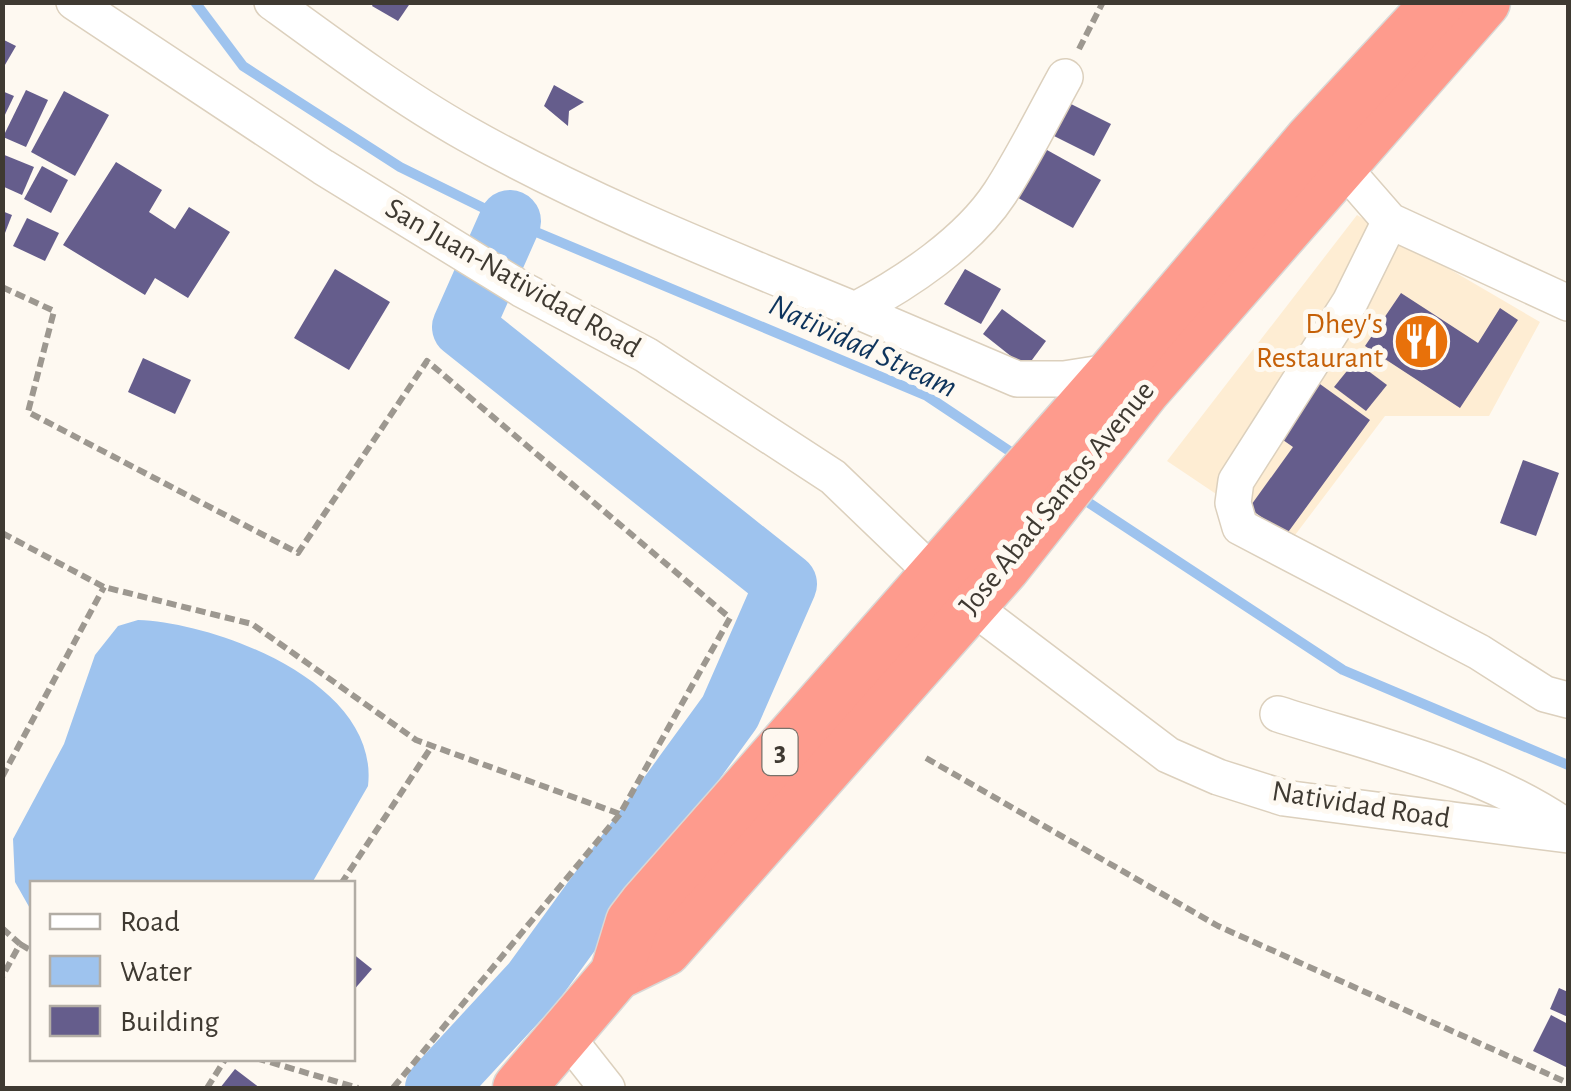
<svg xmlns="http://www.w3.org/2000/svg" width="1571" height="1091" font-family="'Alegreya Sans',sans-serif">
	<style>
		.built { fill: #feedd3 }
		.water { fill: #9ec3ee }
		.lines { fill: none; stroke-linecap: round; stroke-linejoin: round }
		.stream { stroke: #9ec3ee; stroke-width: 10 }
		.river { stroke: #9ec3ee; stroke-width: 62 }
		.building { fill: #655d8c }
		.minor-casing { stroke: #dcd0bd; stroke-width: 38 }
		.highway-casing { stroke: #d9d8d6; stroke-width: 55 }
		.path { stroke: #9d9890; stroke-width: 6; stroke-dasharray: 10 5; stroke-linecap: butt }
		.minor { stroke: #fff; stroke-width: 35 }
		.highway { stroke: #fe9b8d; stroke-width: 52 }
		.labels { text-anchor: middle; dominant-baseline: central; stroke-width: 10; stroke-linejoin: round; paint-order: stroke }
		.shield { fill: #fef9f1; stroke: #78736b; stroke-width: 2.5 }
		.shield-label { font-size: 28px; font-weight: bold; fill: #3f3a32 }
		.street-label { font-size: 30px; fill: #3f3a32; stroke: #fef9f1 }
		.food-label { font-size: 30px; fill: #c56008; stroke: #fef9f1; text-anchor: end }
		.water-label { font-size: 32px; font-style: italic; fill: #0e345c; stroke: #fef9f1 }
	</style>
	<rect width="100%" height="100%" fill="#fef9f1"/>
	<!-- built -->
	<polygon class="built" points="1357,215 1540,322 1489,416 1385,416 1289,543 1167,461"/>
	<!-- water -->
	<path class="water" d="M138,620C219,623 380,684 368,786L312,883L32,884V912L15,882L13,839L64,744L95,655L118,626Z"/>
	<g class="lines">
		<!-- stream -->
		<g class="stream">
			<polyline points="195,2 243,66 400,167 510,221 927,396 1020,458"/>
			<polyline points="1080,497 1343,670 1568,765"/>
		</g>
		<!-- river -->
		<polyline class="river" points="436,1088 533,983 730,712 786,584 463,327 510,221"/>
	</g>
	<!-- building -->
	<g class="building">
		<polygon points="374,2 411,2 398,21 372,6"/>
		<polygon points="2,39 16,46 2,70"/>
		<polygon points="554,85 584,102 569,111 568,126 544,106"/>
		<polygon points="26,90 48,100 26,147 3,137"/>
		<polygon points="2,91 14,96 2,121"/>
		<polygon points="64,91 109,115 75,176 31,152"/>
		<polygon points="1067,102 1111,124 1094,156 1050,134"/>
		<polygon points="1038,145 1101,180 1073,228 1011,194"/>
		<polygon points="2,154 34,167 22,195 2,186"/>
		<polygon points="116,162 162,190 149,212 175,229 189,207 230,232 188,298 155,278 145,295 63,245"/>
		<polygon points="42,166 68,180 51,213 24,199"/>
		<polygon points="2,211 12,215 3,238 2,238"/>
		<polygon points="27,218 59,233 45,261 13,246"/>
		<polygon points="335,269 390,302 349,370 294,338"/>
		<polygon points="965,269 1001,289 981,324 944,304"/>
		<polygon points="1401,293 1478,343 1500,308 1518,320 1460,408 1365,346"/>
		<polygon points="1002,309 1046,341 1026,368 983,334"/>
		<polygon points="143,358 191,380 175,414 128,392"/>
		<polygon points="1355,361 1387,385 1366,411 1334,387"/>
		<polygon points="1313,379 1370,420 1286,535 1249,508 1293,447 1273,433"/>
		<polygon points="1523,460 1559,473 1536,536 1500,523"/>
		<polygon points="352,953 372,969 352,992"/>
		<polygon points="1559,988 1568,992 1568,1017 1550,1009"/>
		<polygon points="1551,1015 1568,1024 1568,1068 1533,1051"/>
		<polygon points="235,1069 260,1088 220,1088"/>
	</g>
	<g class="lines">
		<defs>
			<g id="minor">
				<polyline points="74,2 323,167 523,290 646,355 833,477 935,575"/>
				<path d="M272,2C335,48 400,96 467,134C591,204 724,256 855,310C906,283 968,242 1000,193C1024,156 1044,115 1065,77"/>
				<polyline points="1342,166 1390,221 1568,303"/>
				<polyline points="1390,221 1350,302 1236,481 1233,503 1240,527 1479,652 1545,694 1568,700"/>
				<polyline points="855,310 1017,379 1064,379 1115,371"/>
				<polyline points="970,605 1168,755 1218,777 1284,798 1568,835"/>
				<path d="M1278,714C1375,745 1484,769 1568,828"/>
				<polyline points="566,1036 607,1088"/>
			</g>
			<g id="highway">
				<polyline points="616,974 665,950 1004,567 1144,390 1484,2"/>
				<polyline points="519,1088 616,974 632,922 645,905 1115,371 1310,141 1439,2"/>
			</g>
		</defs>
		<!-- minor casing -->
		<use href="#minor" class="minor-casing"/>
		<!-- highway casing -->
		<use href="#highway" class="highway-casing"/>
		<!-- path -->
		<g class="path">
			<polyline points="1079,49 1103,2"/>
			<polyline points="2,287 54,311 28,412 298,553 427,361 730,618 620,814 393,1088"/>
			<polyline points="2,533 104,587 252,624 416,740 620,814"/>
			<polyline points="926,758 1218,926 1568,1083"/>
			<polyline points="2,777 104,587"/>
			<polyline points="341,884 432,746"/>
			<polyline points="2,928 20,944 2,977"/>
			<polyline points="20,944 32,951"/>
			<polyline points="256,1058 358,1088"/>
			<polyline points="207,1088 226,1058"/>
		</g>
		<!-- minor -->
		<use href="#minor" class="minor"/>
		<!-- highway -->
		<use href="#highway" class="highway"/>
	</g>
	<!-- icons -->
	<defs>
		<symbol id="restaurant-disc" viewBox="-11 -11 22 22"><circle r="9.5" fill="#e8710a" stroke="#fef9f1"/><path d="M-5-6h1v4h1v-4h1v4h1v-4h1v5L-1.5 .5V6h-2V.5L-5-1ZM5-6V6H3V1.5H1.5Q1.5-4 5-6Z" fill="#fff"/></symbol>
	</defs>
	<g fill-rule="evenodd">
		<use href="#restaurant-disc" x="1390" y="310" width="63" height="63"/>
	</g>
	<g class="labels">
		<!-- shield labels -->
		<rect class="shield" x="762.5" y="729" width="35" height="46" rx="8"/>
		<g class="shield-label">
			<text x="780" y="752">3</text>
		</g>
		<!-- street labels -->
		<g class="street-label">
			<text transform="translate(513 278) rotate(30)">San Juan-Natividad Road</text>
			<text transform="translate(1057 498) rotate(-51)">Jose Abad Santos Avenue</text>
			<text transform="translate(1361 805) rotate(9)">Natividad Road</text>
		</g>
		<!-- food labels -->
		<g class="food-label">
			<text x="1383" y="324">Dhey's<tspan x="1383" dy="34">Restaurant</tspan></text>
		</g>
		<!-- water labels -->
		<g class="water-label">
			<text transform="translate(863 346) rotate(25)">Natividad Stream</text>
		</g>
	</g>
	<!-- border -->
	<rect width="1571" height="1091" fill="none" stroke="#3f3a32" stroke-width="10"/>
	<!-- legend -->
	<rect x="30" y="881" width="325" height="180" fill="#fef9f1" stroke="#b2ada5" stroke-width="2.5"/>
	<rect x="50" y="914" width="50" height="15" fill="#ffffff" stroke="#b2ada5" stroke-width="2.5"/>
	<text x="120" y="931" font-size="30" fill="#3f3a32">Road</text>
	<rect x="50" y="956" width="50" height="30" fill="#9ec3ee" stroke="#b2ada5" stroke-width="2.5"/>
	<text x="120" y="981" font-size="30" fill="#3f3a32">Water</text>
	<rect x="50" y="1006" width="50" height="30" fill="#655d8c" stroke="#b2ada5" stroke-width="2.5"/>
	<text x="120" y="1031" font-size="30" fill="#3f3a32">Building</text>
</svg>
